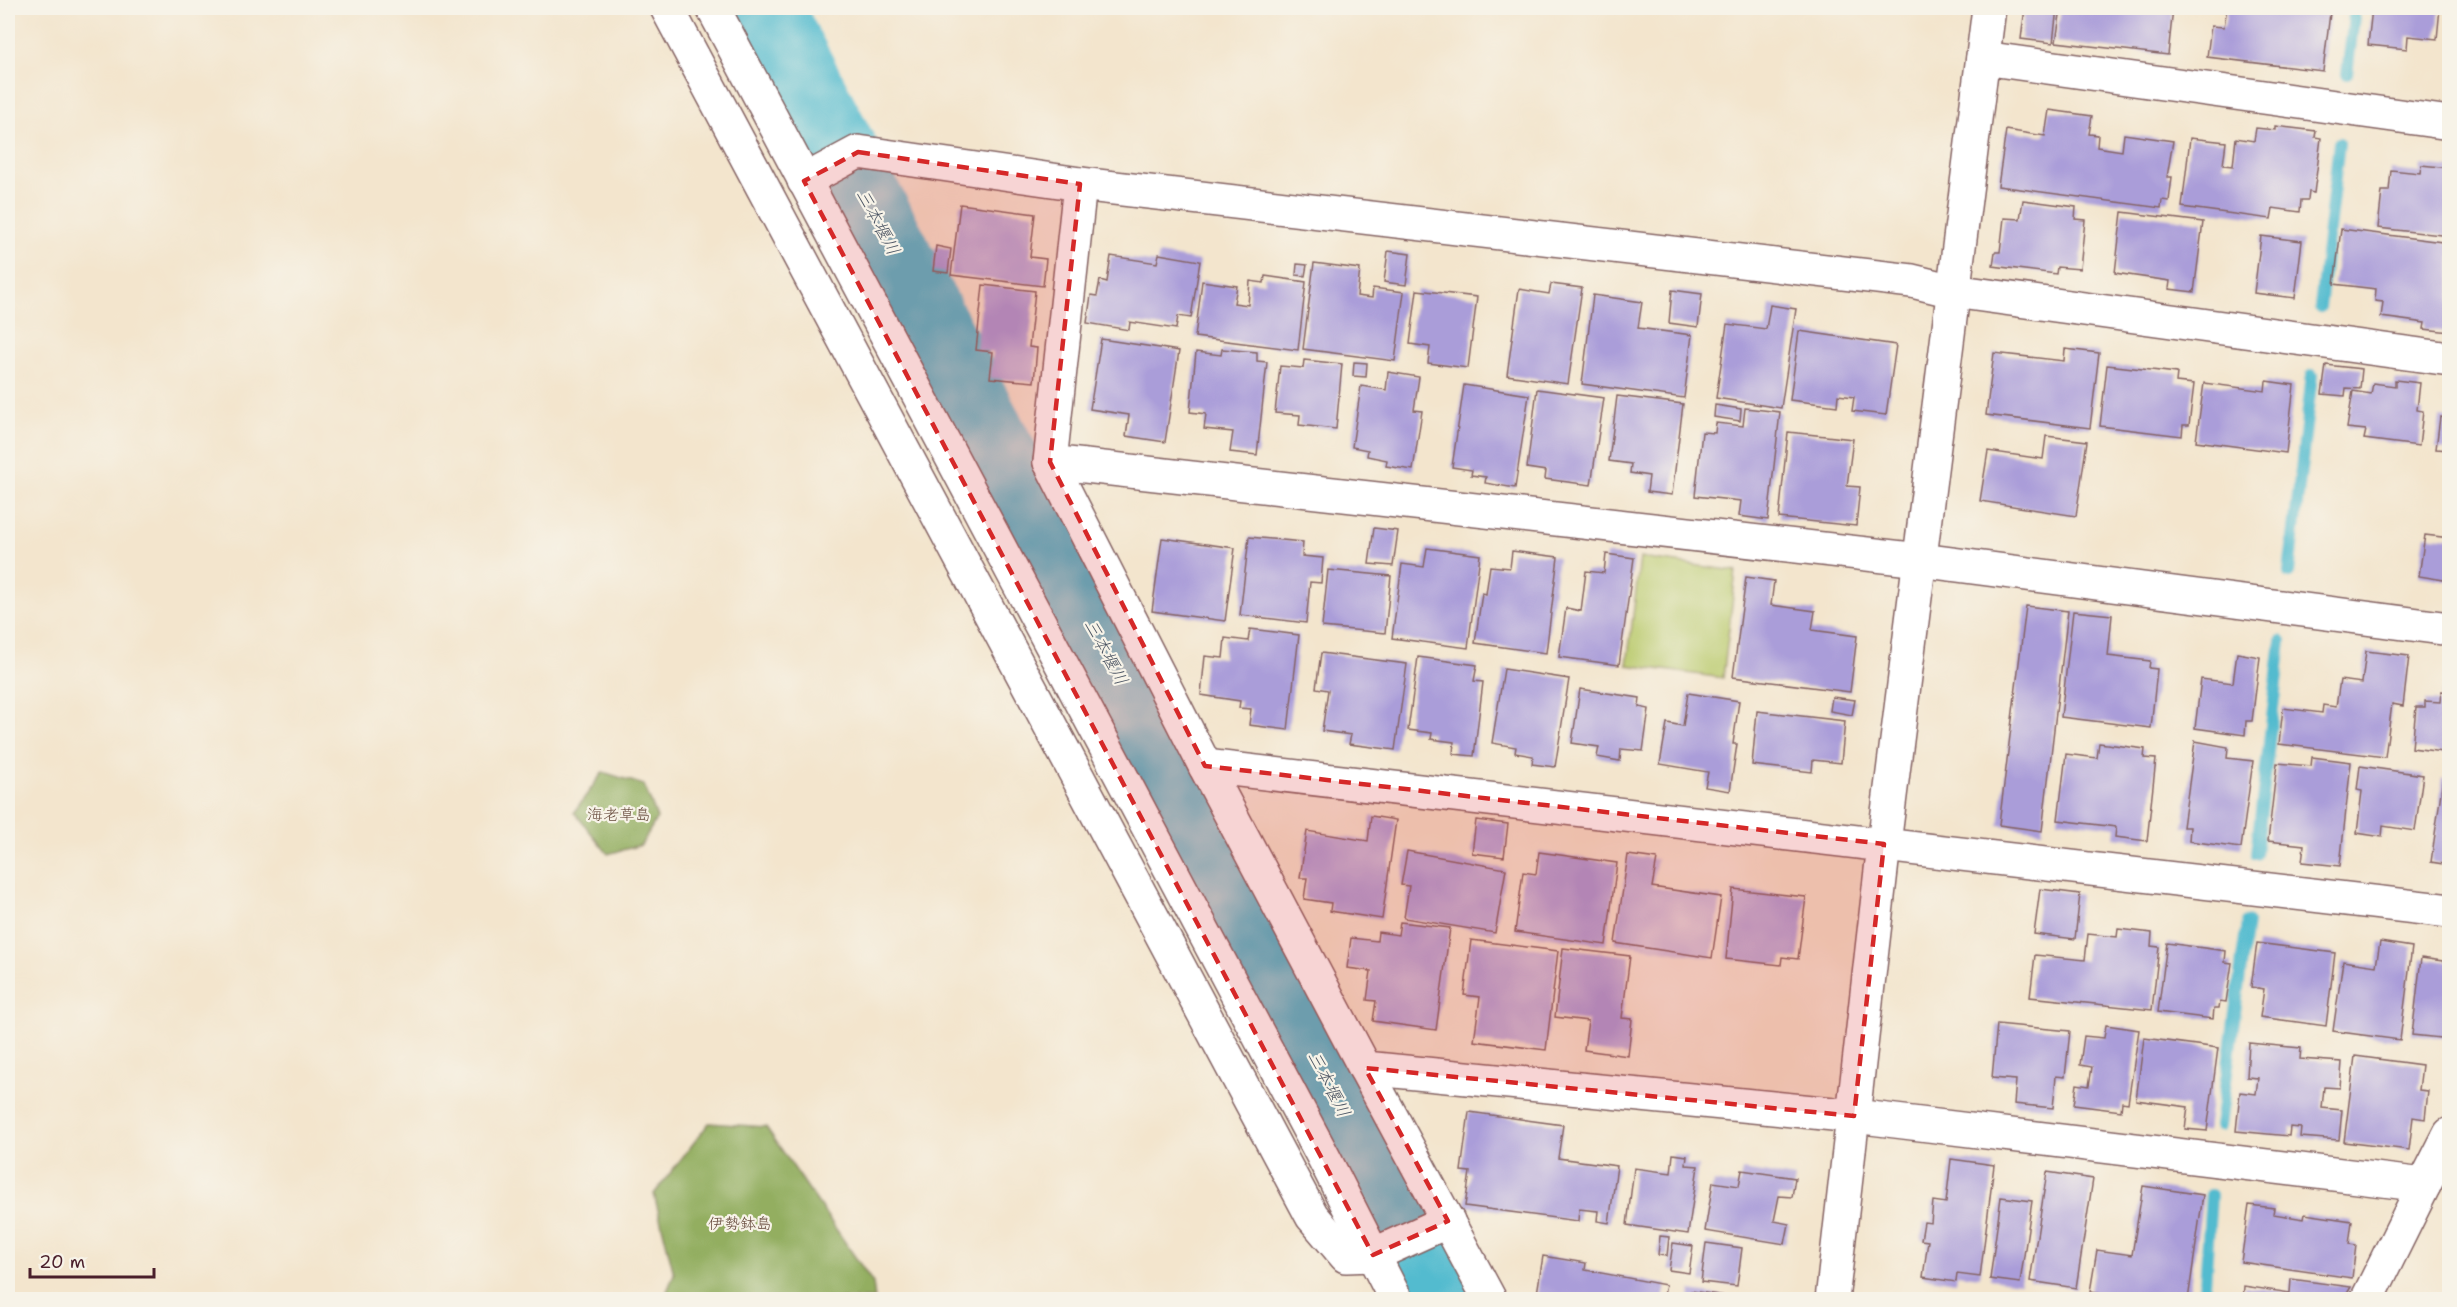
<svg xmlns="http://www.w3.org/2000/svg" width="2457" height="1307" font-family="'Shantell Sans','Klee One',sans-serif">
	<style>
		.green { fill: #baca6d; stroke: #82744c; stroke-width: 1.5 }
		.forest { fill: #93ae60; stroke: #6e6646; stroke-width: 1.5 }
		.lines { fill: none; stroke-linecap: round; stroke-linejoin: round }
		.stream { stroke: #52bbcf; stroke-width: 12 }
		.river { stroke: #52bbcf; stroke-width: 75 }
		.building { fill: #aa9dd9 }
		.minor-casing { stroke: #856464; stroke-width: 36 }
		.minor { stroke: #fff; stroke-width: 33 }
		.marked { fill: #d62828; fill-opacity: 0.2; stroke: #d62828; stroke-width: 4.5; stroke-dasharray: 12 8; stroke-linejoin: round }
		.labels { text-anchor: middle; dominant-baseline: central; stroke-width: 4.5; stroke-linejoin: round; paint-order: stroke }
		.park-label { font-size: 16px; fill: #664a3c; stroke: #f7f3e8 }
		.water-label { font-size: 18px; font-style: italic; fill: #4d5664; stroke: #f7f3e8 }
	</style>
	<rect width="100%" height="100%" fill="#f7f3e8"/>
	<filter id="ink" filterUnits="userSpaceOnUse"><feTurbulence type="fractalNoise" baseFrequency=".0167" numOctaves="2"/><feDisplacementMap in="SourceGraphic" scale="12" xChannelSelector="R" yChannelSelector="G"/><feConvolveMatrix kernelMatrix="1 2 1 2 8 2 1 2 1" color-interpolation-filters="sRGB"/></filter>
	<filter id="wash" filterUnits="userSpaceOnUse"><feTurbulence type="fractalNoise" baseFrequency=".008" numOctaves="4" result="noise"/><feDisplacementMap in="SourceGraphic" scale="24" xChannelSelector="R" yChannelSelector="G"/><feGaussianBlur stdDeviation="1.35" result="paint"/><feColorMatrix in="noise" values="0 0 0 0 0 0 0 0 0 0 0 0 0 0 0 0 0 1.4 0 .05"/><feComposite in="paint" operator="in"/></filter>
	<g filter="url(#wash)">
		<rect width="100%" height="100%" fill="#f3e5cd"/>
		<!-- green -->
		<polygon class="green" points="1640,558 1736,571 1723,678 1627,665"/>
		<!-- forest -->
		<g class="forest">
			<polygon points="603,772 644,785 657,818 641,845 608,854 574,812"/>
			<polygon points="709,1123 766,1127 873,1283 875,1299 664,1299 674,1274 654,1194"/>
		</g>
		<g class="lines">
			<!-- stream -->
			<g class="stream">
				<polyline points="2347,74 2355,8"/>
				<polyline points="2320,307 2339,143"/>
				<polyline points="2289,573 2312,375"/>
				<polyline points="2256,854 2281,641"/>
				<polyline points="2220,1126 2247,922"/>
				<polyline points="2204,1300 2211,1195"/>
			</g>
			<!-- river -->
			<polyline class="river" points="765,8 1022,498 1142,720 1440,1300"/>
		</g>
		<g id="blocks">
			<!-- building -->
			<g class="building">
				<polygon points="2025,8 2057,8 2053,43 2021,39"/>
				<polygon points="2061,8 2173,8 2168,55 2056,42"/>
				<polygon points="2227,8 2299,8 2298,9 2330,13 2323,71 2207,57 2211,26 2224,27"/>
				<polygon points="2372,8 2440,8 2437,39 2408,36 2407,49 2368,45"/>
				<polygon points="2049,110 2092,116 2089,134 2098,135 2097,147 2122,151 2124,134 2173,141 2167,177 2172,177 2169,201 2162,200 2161,208 1998,186 2006,130 2045,136"/>
				<polygon points="2275,126 2316,131 2315,137 2321,138 2314,193 2309,192 2308,200 2301,200 2300,212 2273,208 2271,219 2182,207 2190,138 2226,142 2223,165 2233,166 2236,138 2254,141 2256,128 2275,130"/>
				<polygon points="2421,165 2450,168 2450,236 2378,228 2382,191 2389,191 2391,170 2420,173"/>
				<polygon points="2023,200 2076,207 2075,219 2085,220 2080,269 2057,267 2056,274 1993,266 1995,252 2000,252 2004,218 2020,219"/>
				<polygon points="960,204 1035,214 1030,257 1046,259 1043,286 951,275"/>
				<polygon points="2122,212 2203,222 2194,292 2169,289 2170,281 2115,273"/>
				<polygon points="2341,229 2450,243 2450,332 2424,329 2425,323 2381,317 2383,302 2375,301 2376,289 2334,284"/>
				<polygon points="2261,236 2302,241 2295,298 2254,293"/>
				<polygon points="936,246 951,249 948,273 933,271"/>
				<polygon points="1388,251 1410,254 1406,285 1384,282"/>
				<polygon points="1159,254 1200,261 1191,318 1178,316 1176,329 1130,322 1129,330 1087,323 1091,295 1097,296 1100,280 1107,282 1111,256 1157,263"/>
				<polygon points="1314,263 1360,269 1357,296 1372,298 1373,288 1404,292 1395,361 1303,349"/>
				<polygon points="1297,264 1307,265 1305,276 1296,275"/>
				<polygon points="1265,276 1306,282 1298,350 1195,337 1202,281 1237,286 1234,303 1248,305 1250,281 1264,283"/>
				<polygon points="1551,284 1582,288 1568,384 1507,375 1519,289 1549,294"/>
				<polygon points="983,285 1035,291 1029,347 1037,348 1034,382 990,378 993,352 976,350"/>
				<polygon points="1417,290 1477,297 1468,368 1428,363 1430,347 1410,344"/>
				<polygon points="1672,290 1702,294 1698,327 1669,323"/>
				<polygon points="1593,295 1642,302 1638,328 1692,335 1684,398 1582,384"/>
				<polygon points="1770,305 1796,309 1781,408 1716,398 1727,324 1766,329"/>
				<polygon points="1799,331 1896,345 1886,415 1852,411 1854,397 1838,395 1837,406 1790,400"/>
				<polygon points="1101,339 1179,351 1165,442 1126,436 1129,415 1090,409"/>
				<polygon points="1222,349 1257,352 1257,361 1267,362 1257,455 1230,452 1233,432 1204,429 1206,414 1190,412 1196,352 1221,355"/>
				<polygon points="2065,349 2099,353 2090,428 1986,415 1994,353 2064,361"/>
				<polygon points="1304,360 1342,364 1336,429 1299,425 1300,415 1275,413 1280,366 1303,368"/>
				<polygon points="1354,362 1367,363 1366,377 1353,376"/>
				<polygon points="2107,365 2177,373 2176,382 2194,384 2189,425 2183,425 2182,436 2100,426"/>
				<polygon points="2326,365 2362,369 2360,389 2346,388 2345,396 2322,394"/>
				<polygon points="1388,372 1419,377 1414,410 1422,411 1413,470 1386,466 1387,460 1367,456 1368,450 1352,447 1361,386 1386,390"/>
				<polygon points="2395,380 2420,383 2417,410 2423,411 2419,446 2364,439 2366,430 2347,428 2353,391 2371,394 2373,383 2395,386"/>
				<polygon points="2266,381 2294,385 2286,453 2196,441 2204,383 2265,391"/>
				<polygon points="1464,385 1529,395 1515,488 1485,483 1486,477 1471,475 1472,470 1452,467"/>
				<polygon points="1537,389 1604,398 1591,485 1545,479 1546,471 1527,468"/>
				<polygon points="1617,396 1683,404 1672,495 1647,492 1649,476 1630,473 1631,464 1609,461"/>
				<polygon points="1715,405 1741,409 1740,421 1714,417"/>
				<polygon points="1745,408 1780,412 1768,520 1739,516 1741,501 1695,496 1702,432 1715,433 1716,423 1743,426"/>
				<polygon points="2440,417 2450,418 2450,450 2436,449"/>
				<polygon points="1788,432 1853,439 1847,486 1860,487 1856,526 1779,518"/>
				<polygon points="2046,436 2087,441 2076,516 1980,501 1988,451 2043,459"/>
				<polygon points="1374,528 1398,531 1393,566 1369,564"/>
				<polygon points="2425,535 2450,538 2450,581 2419,576"/>
				<polygon points="1249,537 1303,542 1302,556 1323,558 1321,583 1310,582 1306,623 1240,615"/>
				<polygon points="1162,538 1235,548 1225,621 1152,611"/>
				<polygon points="1427,548 1480,555 1468,648 1392,638 1402,564 1424,567"/>
				<polygon points="1512,551 1558,557 1546,653 1475,643 1482,593 1486,594 1490,566 1510,568"/>
				<polygon points="1606,554 1634,558 1619,665 1559,657 1566,608 1581,611 1586,571 1604,573"/>
				<polygon points="1328,570 1391,576 1385,633 1322,627"/>
				<polygon points="1746,577 1774,581 1771,605 1815,611 1812,630 1857,636 1850,692 1733,677"/>
				<polygon points="2026,606 2068,611 2042,831 1999,825"/>
				<polygon points="2073,611 2112,615 2108,656 2150,661 2149,668 2157,669 2151,728 2061,717"/>
				<polygon points="1250,629 1299,635 1288,730 1249,725 1251,709 1239,708 1240,701 1201,695 1205,656 1223,658 1225,638 1248,641"/>
				<polygon points="2366,651 2409,656 2403,706 2392,704 2385,757 2279,744 2283,708 2322,713 2323,705 2336,707 2340,680 2362,683"/>
				<polygon points="1321,653 1407,664 1395,750 1349,744 1351,735 1322,731 1328,690 1316,688"/>
				<polygon points="2237,653 2260,657 2252,721 2246,721 2245,735 2195,728 2201,679 2233,683"/>
				<polygon points="1418,657 1477,665 1474,681 1483,682 1474,756 1453,754 1454,742 1431,739 1432,733 1408,730"/>
				<polygon points="1504,669 1569,679 1555,767 1532,764 1533,756 1515,753 1516,747 1492,743"/>
				<polygon points="1580,689 1640,698 1639,707 1649,709 1643,751 1621,749 1620,761 1597,757 1599,747 1572,743"/>
				<polygon points="2441,691 2450,692 2450,753 2412,748 2416,707 2425,707 2425,701 2440,702"/>
				<polygon points="1688,693 1739,701 1733,744 1737,744 1730,791 1705,787 1708,772 1660,764 1667,723 1683,726"/>
				<polygon points="1832,697 1855,700 1852,715 1830,711"/>
				<polygon points="1757,711 1845,721 1841,763 1813,760 1812,772 1752,765"/>
				<polygon points="2195,741 2228,747 2227,758 2253,761 2241,848 2189,841 2190,827 2183,827"/>
				<polygon points="2099,743 2145,749 2144,758 2156,759 2147,841 2115,837 2116,827 2058,820 2066,754 2097,758"/>
				<polygon points="2312,757 2351,762 2340,866 2302,862 2304,845 2268,841 2277,763 2311,766"/>
				<polygon points="2360,766 2423,775 2415,831 2383,826 2382,837 2357,833 2362,791 2357,790"/>
				<polygon points="2443,778 2450,779 2450,865 2431,862"/>
				<polygon points="1371,816 1396,820 1382,919 1330,911 1331,903 1304,899 1307,878 1300,878 1307,831 1368,841"/>
				<polygon points="1476,820 1508,824 1504,857 1472,853"/>
				<polygon points="1407,851 1506,869 1495,933 1404,918 1409,886 1401,885"/>
				<polygon points="1539,852 1617,863 1606,945 1515,932 1523,872 1536,874"/>
				<polygon points="1628,855 1657,859 1652,887 1721,897 1712,958 1615,943"/>
				<polygon points="1733,889 1806,897 1798,959 1782,957 1781,965 1726,959"/>
				<polygon points="2040,889 2080,894 2075,939 2034,934"/>
				<polygon points="1400,922 1450,928 1436,1030 1373,1021 1376,1001 1367,1000 1371,971 1347,968 1351,938 1377,941 1378,932 1398,935"/>
				<polygon points="2118,929 2152,933 2151,946 2159,947 2152,1010 2030,997 2035,955 2085,960 2088,934 2117,937"/>
				<polygon points="1471,940 1558,951 1546,1050 1474,1041 1480,997 1464,995"/>
				<polygon points="2380,942 2412,947 2400,1040 2333,1031 2343,961 2376,966"/>
				<polygon points="2167,943 2226,951 2225,962 2232,963 2226,1002 2220,1001 2219,1008 2214,1008 2213,1019 2158,1012"/>
				<polygon points="2257,943 2335,953 2326,1026 2260,1017 2264,989 2251,987"/>
				<polygon points="1563,948 1630,956 1622,1018 1632,1019 1628,1056 1584,1050 1588,1021 1555,1017"/>
				<polygon points="2421,958 2450,962 2450,1039 2412,1035"/>
				<polygon points="1997,1024 2070,1031 2065,1077 2056,1076 2053,1108 2014,1104 2016,1080 1992,1078"/>
				<polygon points="2106,1025 2139,1030 2128,1103 2122,1102 2121,1111 2074,1105 2077,1084 2089,1086 2092,1067 2080,1065 2084,1036 2104,1038"/>
				<polygon points="2144,1038 2218,1048 2207,1131 2185,1129 2188,1107 2136,1100"/>
				<polygon points="2249,1043 2301,1048 2300,1059 2342,1062 2340,1088 2324,1087 2322,1108 2342,1110 2339,1140 2300,1137 2301,1128 2290,1127 2289,1136 2236,1131 2240,1092 2256,1094 2258,1078 2247,1077"/>
				<polygon points="2355,1056 2422,1065 2419,1090 2428,1091 2425,1119 2413,1117 2409,1150 2344,1142"/>
				<polygon points="1469,1112 1563,1125 1558,1158 1617,1166 1609,1223 1597,1221 1598,1211 1579,1209 1578,1221 1465,1206 1470,1172 1461,1171"/>
				<polygon points="1673,1154 1687,1156 1686,1165 1698,1166 1688,1234 1627,1225 1634,1168 1671,1173"/>
				<polygon points="1951,1159 1994,1165 1980,1277 1957,1274 1956,1282 1923,1277 1928,1241 1921,1240 1924,1222 1931,1223 1933,1201 1946,1203"/>
				<polygon points="1742,1170 1795,1178 1792,1197 1779,1196 1774,1221 1789,1224 1785,1244 1705,1231 1713,1182 1739,1186"/>
				<polygon points="2047,1172 2093,1179 2076,1288 2030,1281"/>
				<polygon points="2143,1186 2203,1195 2188,1300 2140,1300 2090,1292 2097,1250 2132,1255"/>
				<polygon points="2001,1197 2032,1201 2020,1283 1990,1279"/>
				<polygon points="2249,1205 2274,1208 2273,1214 2304,1219 2305,1214 2352,1221 2349,1244 2356,1245 2352,1278 2241,1262"/>
				<polygon points="1660,1236 1669,1237 1667,1256 1658,1255"/>
				<polygon points="1673,1243 1693,1246 1689,1273 1669,1270"/>
				<polygon points="1706,1243 1742,1248 1737,1286 1701,1282"/>
				<polygon points="1543,1256 1586,1263 1585,1270 1666,1285 1663,1300 1536,1300"/>
				<polygon points="2291,1279 2351,1287 2343,1300 2243,1300 2244,1286 2290,1293"/>
				<polygon points="1691,1291 1739,1298 1739,1300 1690,1300"/>
			</g>
		</g>
	</g>
	<g filter="url(#ink)">
		<use href="#blocks" fill-opacity="0" stroke="#856464" stroke-width="1.5"/>
		<g class="lines">
			<defs>
				<g id="minor">
					<polyline points="667,8 1312,1216 1346,1256 1373,1255 1448,1221"/>
					<polyline points="713,8 1324,1158 1396,1300"/>
					<polyline points="1983,58 2450,123"/>
					<polyline points="804,181 858,152 1080,184 1912,281 1953,291 2450,359"/>
					<polyline points="1080,184 1050,462 1920,560 2450,629"/>
					<polyline points="1050,462 1205,766 1365,1068 1854,1116 2424,1185 2450,1134"/>
					<polyline points="1205,766 2450,911"/>
					<polyline points="1365,1068 1490,1300"/>
					<polyline points="1832,1300 1884,844 1989,8"/>
					<polyline points="2367,1300 2424,1185"/>
				</g>
			</defs>
			<!-- minor casing -->
			<use href="#minor" class="minor-casing"/>
			<!-- minor -->
			<use href="#minor" class="minor"/>
		</g>
	</g>
	<!-- marked area -->
	<path class="marked" d="M858,152L1080,184L1050,462L1205,766L1884,844L1854,1116L1365,1068L1448,1221L1373,1255L804,181Z"/>
	<g class="labels">
		<!-- park labels -->
		<g class="park-label">
			<text x="619" y="814">海老草島</text>
			<text x="740" y="1223">伊勢鉢島</text>
		</g>
		<!-- water labels -->
		<g class="water-label">
			<text transform="translate(878 222) rotate(62)">三本堰川</text>
			<text transform="translate(1106 652) rotate(62)">三本堰川</text>
			<text transform="translate(1329 1084) rotate(63)">三本堰川</text>
		</g>
	</g>
	<!-- margin -->
	<rect width="2457" height="1307" fill="none" stroke="#f7f3e8" stroke-width="30"/>
	<!-- scale -->
	<path d="M30 1268v9h124v-9" fill="none" stroke="#4a1f2b" stroke-width="3"/>
	<text x="39" y="1268" font-size="18" fill="#4a1f2b" stroke="#f7f3e8" stroke-width="4.5" paint-order="stroke">20 m</text>
</svg>
